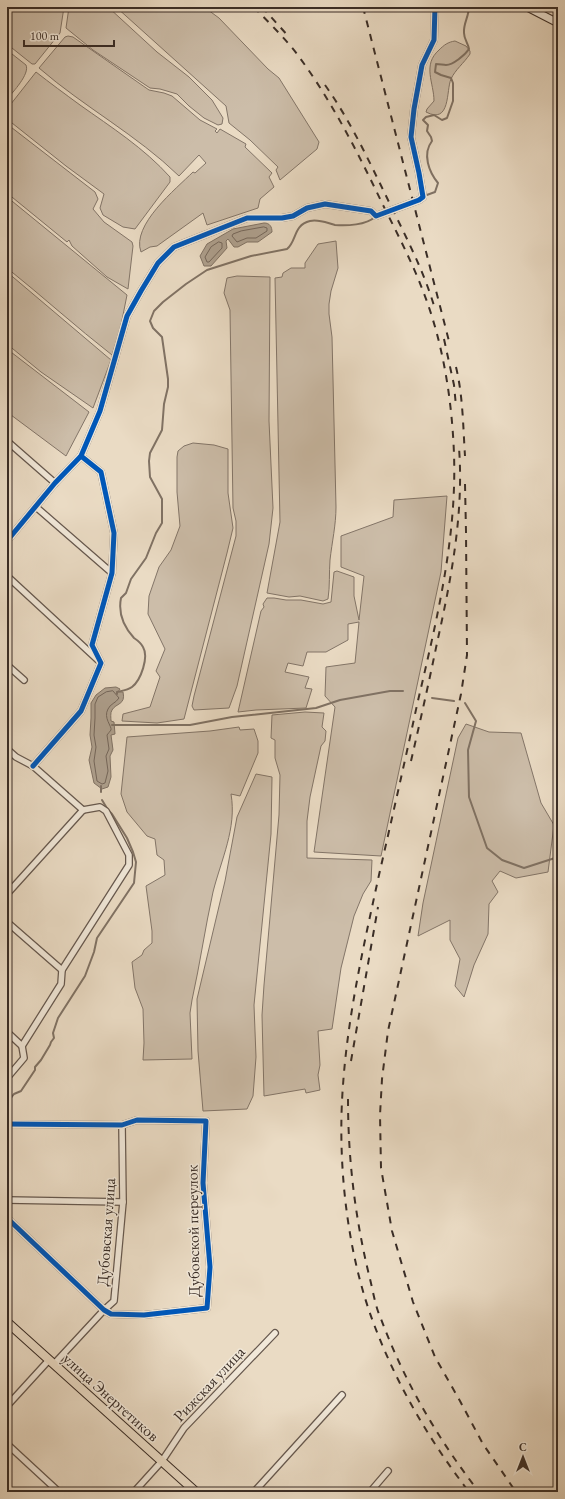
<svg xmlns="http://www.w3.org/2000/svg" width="565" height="1499" font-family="'EB Garamond',serif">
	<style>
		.green { fill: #ccbda9; stroke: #837568 }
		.water { fill: #aea08e; stroke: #807264 }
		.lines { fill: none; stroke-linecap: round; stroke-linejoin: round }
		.shore { stroke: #74665a; stroke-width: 1 }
		.stream { stroke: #807264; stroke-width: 2 }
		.street-casing { stroke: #66584e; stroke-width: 8 }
		.secondary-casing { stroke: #3a2d26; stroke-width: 9 }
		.primary-casing { stroke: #3a2d26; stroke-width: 10 }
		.street { stroke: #f1e8d9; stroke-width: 5.5 }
		.secondary { stroke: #f1e8d9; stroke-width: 7 }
		.primary { stroke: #eadbc4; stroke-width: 8 }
		.rail { stroke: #3a2d26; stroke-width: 2; stroke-dasharray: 7 7; stroke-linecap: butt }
		.cycleway-casing { stroke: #f1e8d9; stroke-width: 8 }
		.cycleway { stroke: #0057b8; stroke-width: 5 }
		.labels { text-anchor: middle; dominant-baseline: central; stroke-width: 3; stroke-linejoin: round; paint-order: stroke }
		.street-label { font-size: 16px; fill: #3a2d26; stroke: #f1e8d9 }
	</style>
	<rect width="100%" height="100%" fill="#eadbc4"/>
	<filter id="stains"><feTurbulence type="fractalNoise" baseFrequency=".005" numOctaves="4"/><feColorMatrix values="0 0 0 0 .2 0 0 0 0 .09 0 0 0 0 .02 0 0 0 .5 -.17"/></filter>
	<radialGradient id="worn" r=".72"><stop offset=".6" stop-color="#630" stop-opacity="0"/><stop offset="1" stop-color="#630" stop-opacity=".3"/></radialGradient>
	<!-- green -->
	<g class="green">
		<polygon points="7,7 64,7 60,33 35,64 32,64 7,44"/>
		<polygon points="69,7 108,7 157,52 189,77 212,100 223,118 222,124 218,125 204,118 189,106 177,94 160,89 150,88 93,50 66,28"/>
		<polygon points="116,7 204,7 219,18 268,69 279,78 319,142 317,149 280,180 276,170 278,167 250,140 229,123 226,106"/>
		<path d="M68,36L73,37L149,90L164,93L172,96L200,120L217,129L215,131L217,133L220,129L246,144L245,147L272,173L269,177L274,187L260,199L258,208L207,225L203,213L157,246L150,247L141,252C131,225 176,189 193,172L195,173L206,163L199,155L179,176C137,135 84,107 39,68L65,37Z"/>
		<path d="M455,41L466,46L470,51V54C464,63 455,70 451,79C446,90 451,125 426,112L427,109L434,101C434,83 422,65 439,50C444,45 448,42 455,41Z"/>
		<path d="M7,50L26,65C30,74 13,92 7,99Z"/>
		<path d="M36,72C50,83 65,94 80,105C111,127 144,148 170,177V182L135,229L123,227L103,215L100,208L104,194L66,166L7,119V109Z"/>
		<polygon points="7,124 95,192 98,199 93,209 104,222 132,242 133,246 128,289 107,277 72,246 69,240 67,242 7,193"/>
		<path d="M7,197L127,295L120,330L112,355C76,327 42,296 7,268Z"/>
		<path d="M336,241L338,268L331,291L329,304V314L332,337L336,507C336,525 332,542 330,560C329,573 330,586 328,599L323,601L300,596L289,597L267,593L280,522L275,278L282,277L283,273L291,268H305V263L318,244Z"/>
		<polygon points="7,272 111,360 93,408 41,372 7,344"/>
		<polygon points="237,276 270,277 269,421 273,508 269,544 237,686 229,708 194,710 192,706 194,696 236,536 236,521 233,508 230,310 224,293 227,278"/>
		<polygon points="7,349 89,412 66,456 7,412"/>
		<polygon points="193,443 214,445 228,449 228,493 233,528 227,553 184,719 157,723 122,721 123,714 150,707 160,677 156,671 165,649 148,614 149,596 159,567 171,550 180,526 177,492 177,457 178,451 184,446"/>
		<polygon points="447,496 441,572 381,856 314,852 335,707 325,696 326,667 355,663 359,622 348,624 348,640 326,652 307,652 303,666 288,663 285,672 309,677 305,688 312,689 306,708 256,710 238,712 261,611 264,607 263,604 267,598 274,598 286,600 301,600 323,604 331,602 334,572 337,571 354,577 354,596 359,620 364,576 341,567 341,536 393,517 394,500"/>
		<polygon points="305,712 324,713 322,727 326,731 325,741 321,746 310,797 307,821 307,858 372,860 371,881 363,894 354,916 341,968 332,1029 318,1031 320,1065 318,1075 320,1090 306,1093 305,1089 264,1096 262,1015 264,985 279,815 280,775 275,758 275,740 271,738 272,715"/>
		<polygon points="466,724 489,732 521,733 541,803 554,825 548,872 516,878 500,871 492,881 498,892 489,904 488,934 474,965 464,997 455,986 460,959 450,940 450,920 418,936 423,903 458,738"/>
		<path d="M239,727L240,730L254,729L258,741V753L240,796L231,794C237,828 221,860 213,892C205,928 200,964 192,1000L190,1013L192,1059L143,1060L144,1043L143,1009L135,988L132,962L142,955L144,950L152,943V931L146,886L165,875L164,860L157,855L155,839L147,836L127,812L121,794L127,737L210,731Z"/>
		<polygon points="256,774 272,777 271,834 254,1005 256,1057 253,1096 247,1109 203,1111 198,1051 197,999 225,881 237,817"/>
	</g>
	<!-- water -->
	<g class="water">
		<path d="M264,223C270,223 272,227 272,232L258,242H247L238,247H234L228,239L226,241L227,248L211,266H204L200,256L207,244L233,229Z"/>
		<path d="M116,687L120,689L118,692H123C126,705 116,703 112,710C110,713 111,718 111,721L114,722L115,734L111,735L113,750L110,756L111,777L108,787L102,789L94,783L89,760L92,747L90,735L91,718V703L96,695L105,688Z"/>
	</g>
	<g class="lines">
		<!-- shore -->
		<g class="shore">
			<polygon points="264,227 267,228 267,231 256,238 247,238 237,242 232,236 233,234 241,231"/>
			<polygon points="219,242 222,243 222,248 209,262 207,262 205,257 211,247"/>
			<path d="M113,691L119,698C116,703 110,704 108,709C103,718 112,726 111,730C110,732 108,733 107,735L109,749L106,756L108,771L105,783L102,784L97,781L94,761L96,747L94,735L95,718V704L98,697L106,692Z"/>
		</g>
		<!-- stream -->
		<g class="stream">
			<path d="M424,196L435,192L438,183C429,172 422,154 432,141L431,137L427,131L428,125L423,120L426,117L434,115L442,120L447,118L453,101V83L451,78L441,75L435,72L436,64C440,64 443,65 446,65C453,65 465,55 469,49C468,43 464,39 464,33C463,24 469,16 469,7"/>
			<polyline points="411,200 420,197"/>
			<polyline points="387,209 401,204"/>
			<path d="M117,694V692C121,691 128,690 132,687C141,680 149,657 143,647C141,643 137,640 134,638C123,626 118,613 121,598L126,593L131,579L146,558L156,533L162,523V499L150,477L149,461L150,453L162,430L164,404L168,387V379L162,337L153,328L150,321L154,311L163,302L186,284L207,270L251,256L287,249C297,241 293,225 310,221C319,219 327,223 335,225C347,226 366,225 375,217"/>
			<polyline points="432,698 454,701"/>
			<polyline points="465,703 476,721 468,750 469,797 487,848 502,860 524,868 558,857"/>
			<polyline points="112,725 190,725 232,717 316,708 340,700 390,691 403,691"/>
			<polyline points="101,786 101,792"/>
			<polyline points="7,1103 14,1094 21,1091 35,1070 35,1067 41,1060 50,1045 51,1042 54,1038 53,1033 58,1018 85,976 94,952 97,938 134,883 136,862 133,852 127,838 112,814 108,810 102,800"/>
		</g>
		<defs>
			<g id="street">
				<polyline points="7,441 55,483"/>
				<polyline points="36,507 112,573"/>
				<polyline points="7,541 55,483 81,456 100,411 127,316 141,291 158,263 174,247 247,218 282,218 293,216 307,208 325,204 371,211 376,216 419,200 423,197 419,173 411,137 414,109 422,65 434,40 435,7"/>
				<polyline points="7,576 98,660"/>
				<polyline points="7,665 24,680"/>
				<polyline points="7,749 16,757 33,766 83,810"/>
				<polyline points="33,766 81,711 101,663 92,645 112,573 114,533 101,472 81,456"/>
				<polyline points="7,894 83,810"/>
				<polyline points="7,922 62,970"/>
				<polyline points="7,1032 22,1046"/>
				<polyline points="7,1078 24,1058 22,1046 61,984 62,970 129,865 129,855 106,811 100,807 83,810"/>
				<polyline points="7,1124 122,1125 137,1120 206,1121 203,1183 210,1267 207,1308 144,1315 111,1314 104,1310 7,1218"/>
				<polyline points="7,1200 123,1202"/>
				<polyline points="54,1364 104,1310 114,1301 123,1202 122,1125"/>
				<polyline points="7,1406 49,1360"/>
				<polyline points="7,1444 59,1492"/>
				<polyline points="134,1492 162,1461 184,1428 275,1333"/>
				<polyline points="254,1492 342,1395"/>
				<polyline points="370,1492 388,1471"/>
			</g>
			<polyline id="secondary" points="527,7 558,23"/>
			<polyline id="primary" points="7,1322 196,1492"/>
		</defs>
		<!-- street casing -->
		<use href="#street" class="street-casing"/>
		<!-- secondary casing -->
		<use href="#secondary" class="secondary-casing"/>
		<!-- primary casing -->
		<use href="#primary" class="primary-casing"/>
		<!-- street -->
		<use href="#street" class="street"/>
		<!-- secondary -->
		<use href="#secondary" class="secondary"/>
		<!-- primary -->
		<use href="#primary" class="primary"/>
		<!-- rail -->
		<g class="rail">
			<path d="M254,7C268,22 284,37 297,54C332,101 358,153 383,205C397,233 412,262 423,291C443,342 452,400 454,454C457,539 436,623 417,705C405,761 392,818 379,875C364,944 348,1014 343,1085C337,1163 347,1255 375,1327C398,1387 430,1441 469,1492"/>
			<polyline points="262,7 290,38"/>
			<polyline points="363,7 450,345"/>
			<path d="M325,85C350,120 369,161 388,200C405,235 424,271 435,309"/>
			<polyline points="444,339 454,385 456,406"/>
			<path d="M456,367C463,396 463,426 465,456"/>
			<polyline points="465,484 466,532 467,655 461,694 388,1031 382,1079 380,1115 381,1168 392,1231 413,1302 435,1357 460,1401 483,1444 516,1492"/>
			<path d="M411,761C420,722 429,682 437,643C451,580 464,513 459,448"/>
			<polyline points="351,1061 378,907"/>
			<path d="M348,1099C348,1159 355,1217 369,1275C373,1290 375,1306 381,1319C405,1383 438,1439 479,1492"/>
		</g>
		<defs>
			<g id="cycleway">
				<polyline points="7,541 55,483 81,456 100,411 127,316 141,291 158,263 174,247 247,218 282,218 293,216 307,208 325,204 371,211 376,216 419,200 423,197 419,173 411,137 414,109 422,65 434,40 435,7"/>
				<polyline points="33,766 81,711 101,663 92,645 112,573 114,533 101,472 81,456"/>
				<polyline points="7,1124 122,1125 137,1120 206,1121 203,1183 210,1267 207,1308 144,1315 111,1314 104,1310 7,1218"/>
			</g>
		</defs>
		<!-- cycleway casing -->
		<use href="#cycleway" class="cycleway-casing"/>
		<!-- cycleway -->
		<use href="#cycleway" class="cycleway"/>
	</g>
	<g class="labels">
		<!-- street labels -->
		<g class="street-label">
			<text transform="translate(193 1231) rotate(-91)">Дубовской переулок</text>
			<text transform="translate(106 1232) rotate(-86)">Дубовская улица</text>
			<text transform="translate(209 1384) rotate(-47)">Рижская улица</text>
			<text transform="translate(111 1397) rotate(42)">улица Энергетиков</text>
		</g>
	</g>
	<!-- margin -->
	<rect width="565" height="1499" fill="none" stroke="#eadbc4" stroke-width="24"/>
	<rect x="8" y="8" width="549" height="1483" fill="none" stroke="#3a2d26" stroke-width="2"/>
	<rect x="12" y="12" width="541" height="1475" fill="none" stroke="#3a2d26"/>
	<!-- north arrow -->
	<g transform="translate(523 1457)" stroke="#f1e8d9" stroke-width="3" paint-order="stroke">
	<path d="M0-3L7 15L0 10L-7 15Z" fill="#3a2d26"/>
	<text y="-6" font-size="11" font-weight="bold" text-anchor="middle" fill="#3a2d26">С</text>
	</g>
	<!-- scale -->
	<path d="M24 40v6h90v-6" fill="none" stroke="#3a2d26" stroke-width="2"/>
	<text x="30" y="40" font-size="12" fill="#3a2d26" stroke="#f1e8d9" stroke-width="3" paint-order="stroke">100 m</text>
	<rect width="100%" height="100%" filter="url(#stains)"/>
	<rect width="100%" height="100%" fill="url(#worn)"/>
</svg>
